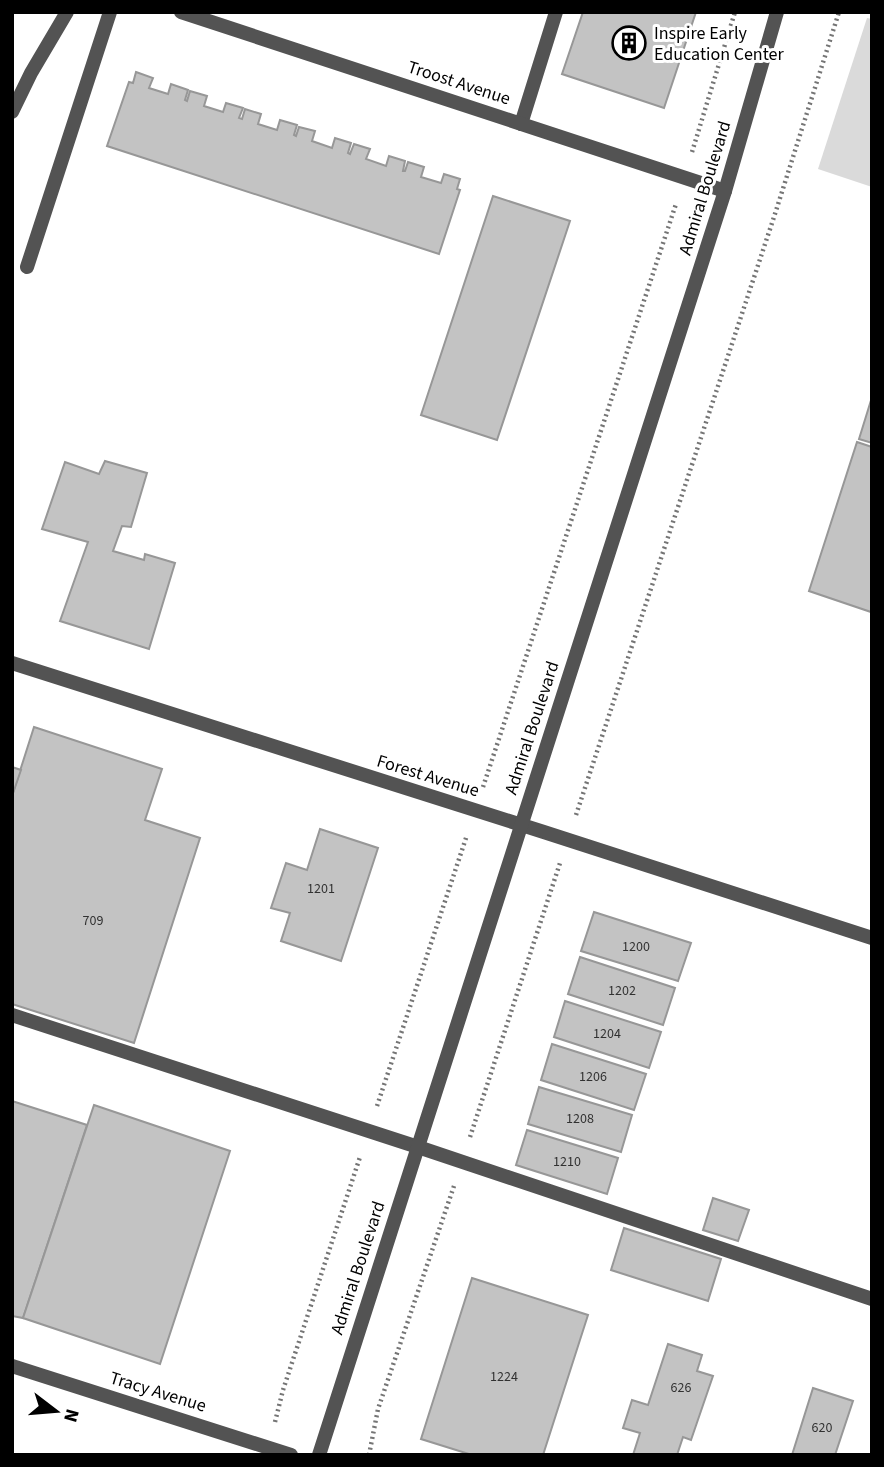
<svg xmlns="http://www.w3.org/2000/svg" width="884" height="1467" font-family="'Source Sans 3',sans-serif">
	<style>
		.green { fill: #dadada }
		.building { fill: #c3c3c3; stroke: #979797; stroke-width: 2 }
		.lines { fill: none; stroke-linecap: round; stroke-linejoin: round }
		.path { stroke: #757575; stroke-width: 4.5; stroke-dasharray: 2 3.5; stroke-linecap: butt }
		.service { stroke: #535353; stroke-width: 14 }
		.minor { stroke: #535353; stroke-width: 14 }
		.tertiary { stroke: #535353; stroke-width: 14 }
		.labels { text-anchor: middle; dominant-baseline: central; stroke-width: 6; stroke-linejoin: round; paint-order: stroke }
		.number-label { font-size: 14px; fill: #313131 }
		.poi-label { font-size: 18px; fill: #000; stroke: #fff; text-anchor: start }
		.street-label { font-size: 18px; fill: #000; stroke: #fff }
	</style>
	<rect width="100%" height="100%" fill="#fff"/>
	<!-- green -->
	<polygon class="green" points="867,18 872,19 872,187 818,169"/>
	<!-- building -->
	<g class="building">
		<polygon points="583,12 696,12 664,108 562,74"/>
		<polygon points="136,72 153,78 149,88 168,94 171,84 188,90 185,100 187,101 190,91 207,96 204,106 223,112 226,103 243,108 239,118 242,119 245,109 261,114 258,124 277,130 280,120 297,125 294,135 296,136 299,127 315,131 312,141 332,148 335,138 351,143 348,153 350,154 354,144 370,149 366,159 386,166 389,156 405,161 403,171 405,171 408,162 424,167 421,177 441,183 444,174 460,179 457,189 460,190 439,254 107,146 129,82 133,83"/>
		<polygon points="493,196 570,221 497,440 421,415"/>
		<polygon points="872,397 872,443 859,439"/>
		<polygon points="857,442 872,447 871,612 809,591"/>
		<polygon points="105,461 147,473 131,527 122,526 113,551 144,560 145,554 175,563 149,649 60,621 88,542 42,529 65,462 99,474"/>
		<polygon points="34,727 162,769 145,820 200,838 134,1043 12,1004 12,796"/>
		<polygon points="12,767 21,770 12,796"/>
		<polygon points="320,829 378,848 341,961 281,941 290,913 271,908 286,863 307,870"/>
		<polygon points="594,912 691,943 678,981 581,951"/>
		<polygon points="580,957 675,988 663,1025 568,994"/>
		<polygon points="565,1001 661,1032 649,1068 554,1037"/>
		<polygon points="552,1044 646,1074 634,1110 541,1080"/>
		<polygon points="539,1087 632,1115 621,1152 528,1124"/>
		<polygon points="12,1101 87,1125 23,1318 12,1316"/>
		<polygon points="94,1105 230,1151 160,1364 23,1318"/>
		<polygon points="527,1130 618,1158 607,1194 516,1165"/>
		<polygon points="713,1198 749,1210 738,1241 703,1230"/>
		<polygon points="624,1228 721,1259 708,1301 611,1270"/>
		<polygon points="472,1278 588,1315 543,1455 472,1455 421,1439"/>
		<polygon points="668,1344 702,1355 697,1371 713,1376 691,1440 683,1437 677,1455 633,1455 640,1433 623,1428 632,1400 648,1405"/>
		<polygon points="813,1388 853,1401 835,1455 792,1455"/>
	</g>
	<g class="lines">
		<!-- path -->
		<g class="path">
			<polyline points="692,152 735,12"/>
			<polyline points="483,787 676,204"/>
			<polyline points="576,815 774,217 839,12"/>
			<polyline points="377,1106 467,835"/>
			<polyline points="470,1137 560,863"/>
			<polyline points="275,1422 283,1390 360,1157"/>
			<polyline points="369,1455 378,1409 454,1186"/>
		</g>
		<!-- service -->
		<g class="service">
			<polyline points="12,112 31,73 67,12"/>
			<polyline points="521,124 556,12"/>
			<polyline points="27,267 110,12"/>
			<polyline points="12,1015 418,1147 872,1299"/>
		</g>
		<!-- minor -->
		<g class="minor">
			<path d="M12,663C299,755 586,844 872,938"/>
			<polyline points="12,1366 291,1455"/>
		</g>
		<!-- tertiary -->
		<g class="tertiary">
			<polyline points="181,12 725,191"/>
			<polyline points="319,1455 725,191 777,12"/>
		</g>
	</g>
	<!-- icons -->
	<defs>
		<symbol id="building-ring" viewBox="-11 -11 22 22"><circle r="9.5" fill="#fff" stroke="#000" stroke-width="1.5"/><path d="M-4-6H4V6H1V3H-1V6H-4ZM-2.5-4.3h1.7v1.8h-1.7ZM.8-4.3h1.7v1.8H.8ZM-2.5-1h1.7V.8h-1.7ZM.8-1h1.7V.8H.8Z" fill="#000"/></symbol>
	</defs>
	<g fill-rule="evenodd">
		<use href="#building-ring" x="610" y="24" width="38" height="38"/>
	</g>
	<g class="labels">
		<!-- number labels -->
		<g class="number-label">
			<text x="321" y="889">1201</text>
			<text x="93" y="921">709</text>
			<text x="636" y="947">1200</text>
			<text x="622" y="991">1202</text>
			<text x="607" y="1034">1204</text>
			<text x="593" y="1077">1206</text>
			<text x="580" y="1119">1208</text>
			<text x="567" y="1162">1210</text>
			<text x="504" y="1377">1224</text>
			<text x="681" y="1388">626</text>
			<text x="822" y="1428">620</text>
		</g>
		<!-- poi labels -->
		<g class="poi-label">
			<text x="654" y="33">Inspire Early<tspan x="654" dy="21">Education Center</tspan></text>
		</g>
		<!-- street labels -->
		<g class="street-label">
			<text transform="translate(459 83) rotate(18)">Troost Avenue</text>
			<text transform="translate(705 188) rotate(-73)">Admiral Boulevard</text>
			<text transform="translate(532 728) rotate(-72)">Admiral Boulevard</text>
			<text transform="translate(428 776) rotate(17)">Forest Avenue</text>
			<text transform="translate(358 1268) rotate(-72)">Admiral Boulevard</text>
			<text transform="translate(158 1392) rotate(17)">Tracy Avenue</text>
		</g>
	</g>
	<!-- border -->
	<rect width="884" height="1467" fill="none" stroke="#000000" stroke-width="28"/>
	<!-- north arrow -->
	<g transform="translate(56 1411) rotate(106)" stroke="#ffffff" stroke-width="5" paint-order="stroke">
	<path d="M0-5L12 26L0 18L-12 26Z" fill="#000000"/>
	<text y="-10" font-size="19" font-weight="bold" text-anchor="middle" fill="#000000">N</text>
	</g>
</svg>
